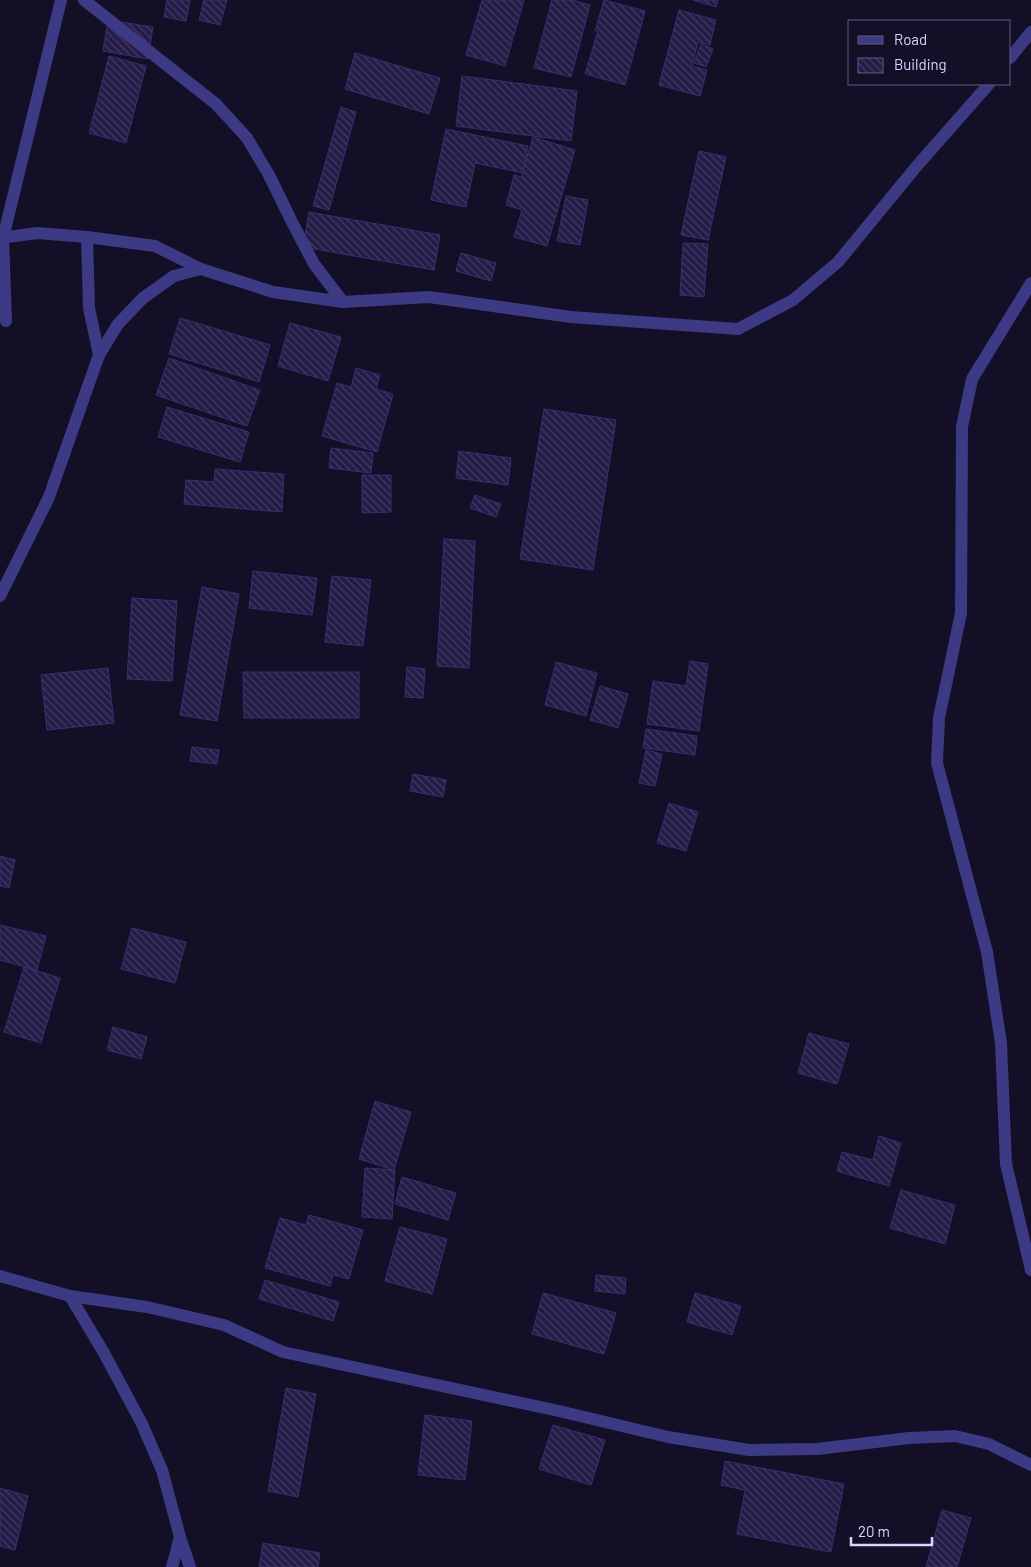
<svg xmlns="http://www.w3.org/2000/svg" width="1031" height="1567" font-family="Barlow,sans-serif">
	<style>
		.building { fill: url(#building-back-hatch); stroke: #3b2d73 }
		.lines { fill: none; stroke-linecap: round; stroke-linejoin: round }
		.minor { stroke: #3d3a85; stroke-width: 12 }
	</style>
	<defs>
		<pattern id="building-back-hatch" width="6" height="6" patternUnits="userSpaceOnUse" patternTransform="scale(1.25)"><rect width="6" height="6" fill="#241b47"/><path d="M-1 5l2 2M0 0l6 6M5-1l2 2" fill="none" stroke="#433b63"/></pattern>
	</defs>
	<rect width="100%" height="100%" fill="#130f26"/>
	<!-- building -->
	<g class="building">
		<polygon points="167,0 190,0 186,21 164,17"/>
		<polygon points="204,0 227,0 220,25 199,20"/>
		<polygon points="482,0 524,0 505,66 466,55"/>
		<polygon points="552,0 572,0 590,5 571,77 534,68"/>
		<polygon points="604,0 645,11 625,85 585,74 598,31 595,31"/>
		<polygon points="693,0 718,0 716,7"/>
		<polygon points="679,10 716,20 710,45 698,42 692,66 707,70 700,96 659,85"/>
		<polygon points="108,20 153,27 148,59 103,51"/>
		<polygon points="701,44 713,49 706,67 694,63"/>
		<polygon points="355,53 440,78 429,114 345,89"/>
		<polygon points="109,56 146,66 126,143 89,133"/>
		<polygon points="462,76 577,91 571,141 456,126"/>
		<polygon points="341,107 356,112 329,210 313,206"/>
		<polygon points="446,129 528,146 523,173 475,163 466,207 431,200"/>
		<polygon points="533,137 575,150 547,246 514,237 522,210 506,205 514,175 521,177"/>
		<polygon points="699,151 726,157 708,240 681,235"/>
		<polygon points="566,196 588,200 580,245 557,241"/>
		<polygon points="309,212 440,235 434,270 303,247"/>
		<polygon points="683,243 708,244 704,297 680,295"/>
		<polygon points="461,253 496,263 491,281 456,271"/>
		<polygon points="180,318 270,345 259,382 169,354"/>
		<polygon points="290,323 341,337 328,381 278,366"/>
		<polygon points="169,358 260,390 247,426 156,395"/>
		<polygon points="356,368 380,375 376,389 393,394 377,452 322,436 337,383 351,387"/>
		<polygon points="167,407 249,432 240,462 158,437"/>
		<polygon points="544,409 616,420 593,570 520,559"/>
		<polygon points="331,448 373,453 371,473 329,468"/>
		<polygon points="459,451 511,458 508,485 456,478"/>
		<polygon points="215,469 284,474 282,512 184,504 186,480 214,482"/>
		<polygon points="362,475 391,475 391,512 362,513"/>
		<polygon points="475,495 501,504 496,517 470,508"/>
		<polygon points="444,539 475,541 469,668 437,666"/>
		<polygon points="253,571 317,578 312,615 249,608"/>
		<polygon points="332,576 371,580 363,646 325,642"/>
		<polygon points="202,587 239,594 217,721 180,715"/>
		<polygon points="132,598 177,601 172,681 127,679"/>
		<polygon points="690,661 708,664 699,731 647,724 653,681 686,686"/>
		<polygon points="556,662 597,673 586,716 545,705"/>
		<polygon points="407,667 425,669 423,698 405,697"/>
		<polygon points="108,668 114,723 47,730 41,675"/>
		<polygon points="243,672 359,672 359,718 244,718"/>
		<polygon points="600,686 628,694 618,728 590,720"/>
		<polygon points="646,729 697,736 695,755 643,748"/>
		<polygon points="192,747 219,750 217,764 190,761"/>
		<polygon points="646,750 662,754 655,786 639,783"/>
		<polygon points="413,774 446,780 443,797 410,791"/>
		<polygon points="669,803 698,812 686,851 657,843"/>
		<polygon points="0,856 15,860 9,888 0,886"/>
		<polygon points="0,925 46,936 37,970 0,960"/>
		<polygon points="132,928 186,942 175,983 121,969"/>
		<polygon points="24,967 60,978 41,1043 4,1032"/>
		<polygon points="113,1027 147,1037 141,1059 107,1050"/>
		<polygon points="809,1033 849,1044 837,1084 798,1073"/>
		<polygon points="375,1101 411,1112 394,1170 359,1159"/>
		<polygon points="879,1136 901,1143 889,1186 837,1171 842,1152 873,1160"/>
		<polygon points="365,1168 395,1170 392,1219 362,1217"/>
		<polygon points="402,1177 456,1193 448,1220 395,1204"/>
		<polygon points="901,1190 955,1205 945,1244 890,1228"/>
		<polygon points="309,1215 363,1230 349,1279 333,1275 330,1286 265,1268 280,1218 306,1225"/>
		<polygon points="400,1227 447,1239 432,1294 385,1281"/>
		<polygon points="596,1275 626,1278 625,1294 595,1291"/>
		<polygon points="265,1280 339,1302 333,1321 259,1299"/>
		<polygon points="543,1293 616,1313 604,1354 532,1334"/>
		<polygon points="695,1293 741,1306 732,1335 687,1322"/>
		<polygon points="286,1388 316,1394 298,1497 268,1491"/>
		<polygon points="425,1415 472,1421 465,1480 418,1475"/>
		<polygon points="553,1425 605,1440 591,1485 539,1469"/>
		<polygon points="725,1461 844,1484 831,1552 737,1534 745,1490 721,1485"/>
		<polygon points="0,1488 28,1496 15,1550 0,1546"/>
		<polygon points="942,1510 971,1518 957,1567 926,1567"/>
		<polygon points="263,1543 320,1553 318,1567 259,1567"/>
	</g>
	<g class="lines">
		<!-- minor -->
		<g class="minor">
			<polyline points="84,0 216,104 247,138 269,175 292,222 314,264 343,302"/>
			<polyline points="1010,58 1031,32"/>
			<polyline points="87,237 89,308 99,355"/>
			<polyline points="0,238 37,233 87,237 155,246 201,269 273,292 343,302 429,297 571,317 738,329 793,300 838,262 916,167 989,84"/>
			<polyline points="1031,283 972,379 962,427 961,613 939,718 937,763 987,952 1001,1043 1006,1164 1031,1270"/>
			<polyline points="6,321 3,238 61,0"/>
			<polyline points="0,596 49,497 99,355 118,324 143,298 174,276 201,269"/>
			<polyline points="0,1276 70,1296 147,1307 224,1325 283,1352 559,1411 668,1437 749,1450 817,1449 909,1438 955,1436 989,1444 1031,1465"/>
			<polyline points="70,1296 104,1353 142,1424 162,1470 180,1537 190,1567"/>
			<polyline points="172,1567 180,1537"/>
		</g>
	</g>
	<!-- legend -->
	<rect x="848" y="20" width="162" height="65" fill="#130f26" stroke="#625e7d"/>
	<rect x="858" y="36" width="25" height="8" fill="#3d3a85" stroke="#625e7d"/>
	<text x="894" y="45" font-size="15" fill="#d9d4ff">Road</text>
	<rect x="858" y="58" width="25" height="15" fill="url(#building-back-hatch)" stroke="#625e7d"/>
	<text x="894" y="70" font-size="15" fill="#d9d4ff">Building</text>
	<!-- scale -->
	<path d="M851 1537v8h81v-8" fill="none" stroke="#d9d4ff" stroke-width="2.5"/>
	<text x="858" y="1537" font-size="15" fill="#d9d4ff" stroke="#130f26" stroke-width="4" paint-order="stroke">20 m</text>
</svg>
